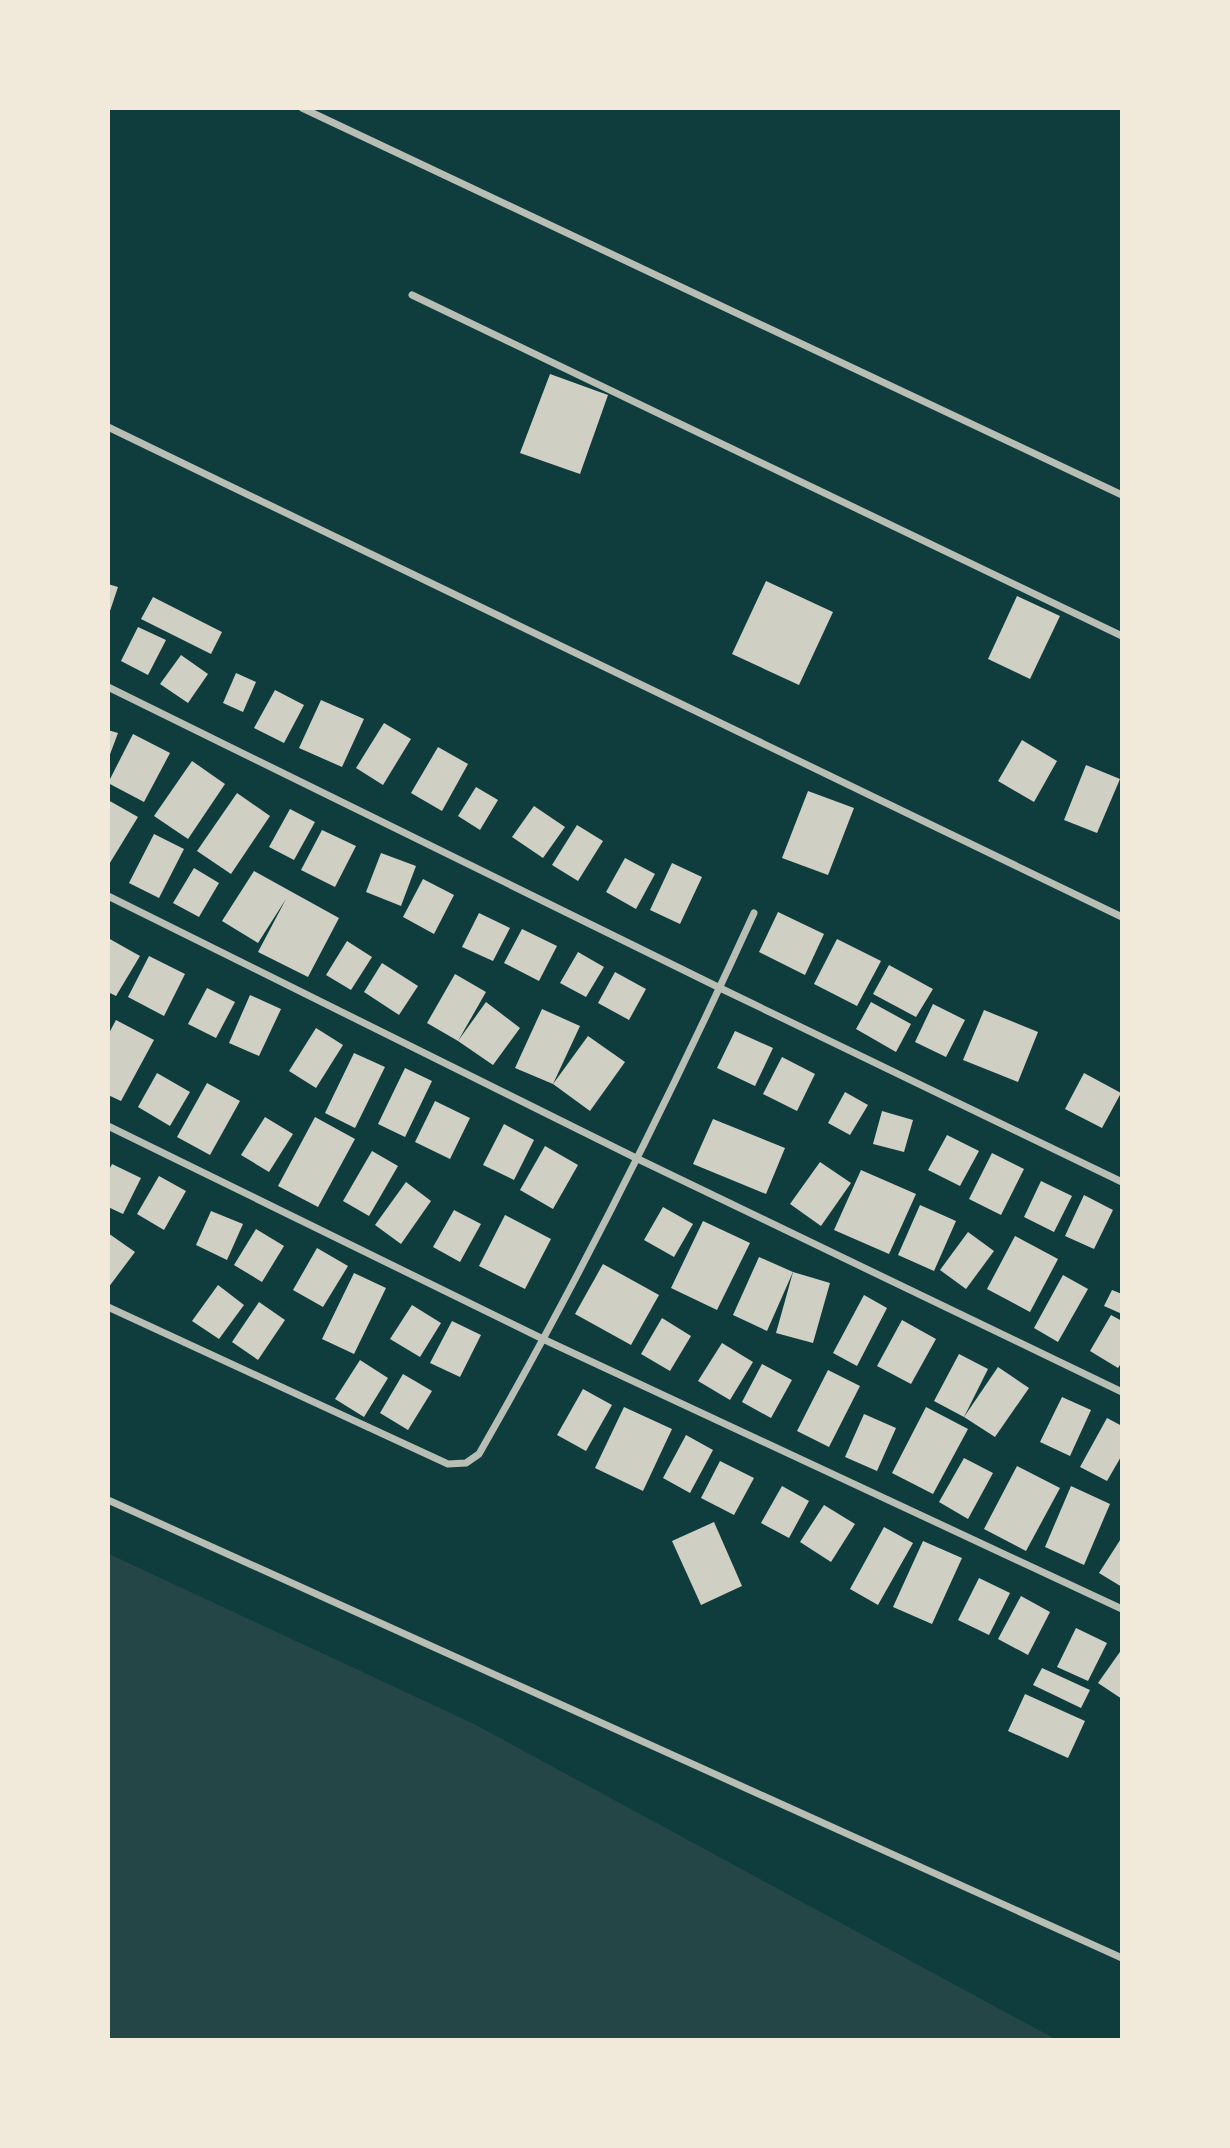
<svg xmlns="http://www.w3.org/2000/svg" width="1230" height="2148" font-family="'Noto Sans',sans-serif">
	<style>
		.green { fill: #244646 }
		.building { fill: #cfcfc3 }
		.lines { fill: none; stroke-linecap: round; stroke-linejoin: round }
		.minor { stroke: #b8beb3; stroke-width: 7 }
	</style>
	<rect width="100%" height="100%" fill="#0f3d3e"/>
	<!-- green -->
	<polygon class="green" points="109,1554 474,1724 1055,2039 109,2039"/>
	<!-- building -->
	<g class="building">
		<polygon points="550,374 608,395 580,474 520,453"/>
		<polygon points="766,581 833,612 799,685 732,654"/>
		<polygon points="108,584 118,587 109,614 108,614"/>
		<polygon points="1017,596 1060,616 1030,679 988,659"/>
		<polygon points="153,597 222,632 211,654 141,619"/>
		<polygon points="138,627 166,640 148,675 121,661"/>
		<polygon points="181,655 208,674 188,703 160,684"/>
		<polygon points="236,673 256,682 243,712 223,703"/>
		<polygon points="275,690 304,705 284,743 254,728"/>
		<polygon points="321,700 364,719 342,767 299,748"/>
		<polygon points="384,723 411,739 383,785 356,768"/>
		<polygon points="108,730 118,733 109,757 108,757"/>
		<polygon points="133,734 170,753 144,802 108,783"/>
		<polygon points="1022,740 1057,761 1034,802 998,781"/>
		<polygon points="438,747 468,764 442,811 411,793"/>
		<polygon points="192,761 225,784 188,839 154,816"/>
		<polygon points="1086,765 1120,779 1097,833 1064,820"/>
		<polygon points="476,787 498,800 480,830 458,816"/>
		<polygon points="808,791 854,808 828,875 782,858"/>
		<polygon points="237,793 270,816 231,874 197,851"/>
		<polygon points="108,800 138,817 108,866"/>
		<polygon points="534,806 565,827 543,858 512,837"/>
		<polygon points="290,809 315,822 294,860 269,847"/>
		<polygon points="577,825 603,841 578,881 552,865"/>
		<polygon points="322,830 356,846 335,887 301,870"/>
		<polygon points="154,834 184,849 159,898 129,883"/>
		<polygon points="381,853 416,866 401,906 366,892"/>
		<polygon points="625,858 655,874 636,909 606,892"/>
		<polygon points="672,863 702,877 680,924 650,910"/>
		<polygon points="194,868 219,883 199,917 173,903"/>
		<polygon points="254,871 339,918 308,977 258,952 286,899 258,943 222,921"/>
		<polygon points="423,879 454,895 434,934 403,917"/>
		<polygon points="778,912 824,934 805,975 759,952"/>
		<polygon points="479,913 510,928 493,961 462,947"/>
		<polygon points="522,929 557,946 539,981 504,963"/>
		<polygon points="108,938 140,956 116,996 108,992"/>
		<polygon points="837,939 881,961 857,1006 814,984"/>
		<polygon points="347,941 372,957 351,990 326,975"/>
		<polygon points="578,952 604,967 586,997 560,983"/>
		<polygon points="149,956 185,974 164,1016 128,997"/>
		<polygon points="382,963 418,986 399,1015 364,992"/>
		<polygon points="889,965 933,989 916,1017 873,994"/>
		<polygon points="615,972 646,989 629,1020 598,1003"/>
		<polygon points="455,974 486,992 458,1041 486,1002 520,1028 493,1065 458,1041 427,1023"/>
		<polygon points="207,988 235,1002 216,1038 188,1024"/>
		<polygon points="250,995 281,1009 259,1056 229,1043"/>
		<polygon points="871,1002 911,1024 896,1052 856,1029"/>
		<polygon points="933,1004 965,1020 946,1057 915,1042"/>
		<polygon points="542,1009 580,1026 553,1084 515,1068"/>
		<polygon points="984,1010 1038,1032 1018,1082 963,1060"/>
		<polygon points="116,1020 154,1040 121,1101 108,1095 108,1035"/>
		<polygon points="316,1028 343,1045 316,1088 289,1071"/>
		<polygon points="735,1031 773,1048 755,1086 717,1068"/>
		<polygon points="588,1036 625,1062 590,1111 553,1084"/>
		<polygon points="354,1053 385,1067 355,1128 325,1113"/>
		<polygon points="782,1057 815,1074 797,1111 763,1094"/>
		<polygon points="405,1068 432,1081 405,1137 378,1124"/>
		<polygon points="157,1073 190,1092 170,1126 138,1107"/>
		<polygon points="1084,1073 1121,1093 1102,1128 1065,1109"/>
		<polygon points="207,1083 240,1101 210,1155 177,1137"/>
		<polygon points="845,1092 868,1105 850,1135 828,1123"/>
		<polygon points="435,1101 470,1118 450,1159 415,1142"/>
		<polygon points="882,1111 913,1120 904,1152 873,1144"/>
		<polygon points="265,1117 293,1134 269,1172 241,1155"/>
		<polygon points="315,1117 355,1139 318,1207 278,1186"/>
		<polygon points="713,1119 785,1148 766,1194 693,1164"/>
		<polygon points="504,1124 534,1140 514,1180 483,1165"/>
		<polygon points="947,1135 979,1151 960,1186 928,1170"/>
		<polygon points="545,1146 578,1165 553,1209 520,1190"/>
		<polygon points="372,1151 398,1166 369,1216 343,1201"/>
		<polygon points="992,1153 1024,1169 1001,1215 969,1199"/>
		<polygon points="820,1162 851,1183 821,1226 790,1204"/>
		<polygon points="112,1164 141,1178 123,1214 108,1207 108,1172"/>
		<polygon points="861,1170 916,1194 889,1254 834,1230"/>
		<polygon points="159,1176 186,1191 164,1230 137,1214"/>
		<polygon points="1041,1181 1072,1196 1054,1232 1024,1217"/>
		<polygon points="406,1182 431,1201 401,1244 375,1225"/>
		<polygon points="1084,1195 1113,1210 1094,1249 1065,1236"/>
		<polygon points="920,1205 956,1221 934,1271 898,1255"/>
		<polygon points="663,1207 693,1224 674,1257 644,1240"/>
		<polygon points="454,1210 481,1224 460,1262 433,1247"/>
		<polygon points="211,1211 243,1224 227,1260 196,1245"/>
		<polygon points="505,1215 551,1239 525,1289 479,1266"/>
		<polygon points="703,1221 750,1243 717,1310 671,1288"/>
		<polygon points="256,1229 284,1246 262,1282 234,1265"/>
		<polygon points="968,1232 994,1251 966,1289 940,1270"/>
		<polygon points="108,1233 135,1252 108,1288"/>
		<polygon points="1015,1236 1058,1259 1030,1312 987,1289"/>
		<polygon points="317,1248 348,1266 323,1307 293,1290"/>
		<polygon points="759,1257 793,1272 767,1331 733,1315"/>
		<polygon points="603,1264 659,1295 631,1345 575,1314"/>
		<polygon points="793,1272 830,1283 813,1343 776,1333"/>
		<polygon points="354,1273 386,1288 354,1354 322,1339"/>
		<polygon points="1063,1275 1088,1289 1058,1342 1034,1328"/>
		<polygon points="218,1285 244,1305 219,1339 192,1321"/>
		<polygon points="1112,1290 1122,1294 1122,1314 1104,1306"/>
		<polygon points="864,1295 887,1308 857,1366 833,1353"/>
		<polygon points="259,1302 285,1320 258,1360 232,1342"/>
		<polygon points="412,1305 441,1323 420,1357 390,1339"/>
		<polygon points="1111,1315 1122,1321 1122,1362 1118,1368 1090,1351"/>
		<polygon points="662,1318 691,1336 670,1371 641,1354"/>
		<polygon points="902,1320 936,1339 911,1384 877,1366"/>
		<polygon points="452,1321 481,1335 460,1377 430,1363"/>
		<polygon points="722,1343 753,1362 730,1400 698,1381"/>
		<polygon points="959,1354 988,1369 964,1417 934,1401"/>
		<polygon points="360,1360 388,1378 364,1417 335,1399"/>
		<polygon points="762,1364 792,1380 771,1418 742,1402"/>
		<polygon points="998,1367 1029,1388 995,1437 964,1417"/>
		<polygon points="828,1370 860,1386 829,1447 797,1431"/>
		<polygon points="403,1374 432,1391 408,1430 380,1413"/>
		<polygon points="583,1389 612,1405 586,1451 557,1435"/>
		<polygon points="1062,1397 1091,1410 1070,1456 1040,1442"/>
		<polygon points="624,1407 672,1429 643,1491 595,1468"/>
		<polygon points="926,1407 968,1429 933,1494 892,1473"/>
		<polygon points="864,1414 896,1428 877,1471 845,1457"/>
		<polygon points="1107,1418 1122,1426 1122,1455 1107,1481 1080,1467"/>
		<polygon points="686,1435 713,1450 690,1493 663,1478"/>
		<polygon points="964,1458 993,1473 968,1519 939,1502"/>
		<polygon points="720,1461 754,1478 734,1515 701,1498"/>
		<polygon points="1017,1466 1060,1488 1026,1551 984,1529"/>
		<polygon points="782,1486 809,1501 789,1538 761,1523"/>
		<polygon points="1071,1486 1110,1504 1084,1565 1045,1547"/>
		<polygon points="824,1505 855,1524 831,1562 800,1542"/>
		<polygon points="714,1522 742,1586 701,1605 672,1541"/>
		<polygon points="884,1527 913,1543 878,1605 850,1589"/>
		<polygon points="1122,1537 1122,1587 1099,1573"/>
		<polygon points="923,1541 962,1558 932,1624 893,1607"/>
		<polygon points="979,1578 1010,1593 989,1635 958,1620"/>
		<polygon points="1021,1596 1050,1612 1028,1655 998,1639"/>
		<polygon points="1076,1628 1107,1643 1088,1681 1057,1667"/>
		<polygon points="1122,1649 1122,1699 1098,1683"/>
		<polygon points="1042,1668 1090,1690 1081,1708 1033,1685"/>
		<polygon points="1025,1694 1085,1721 1068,1758 1008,1731"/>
	</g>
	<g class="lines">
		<!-- minor -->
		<g class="minor">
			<polyline points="302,108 1122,495"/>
			<polyline points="412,295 1122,636"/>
			<polyline points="108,427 1122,917"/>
			<polyline points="108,687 720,988 1122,1182"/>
			<polyline points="108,896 638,1159 1122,1392"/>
			<polyline points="108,1126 545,1340 1122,1609"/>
			<path d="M108,1307L448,1464L466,1463L479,1454C580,1278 670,1097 754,913"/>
			<polyline points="108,1500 1122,1958"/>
		</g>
	</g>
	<!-- border -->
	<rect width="1230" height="2148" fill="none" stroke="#f1e9da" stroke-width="220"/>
</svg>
